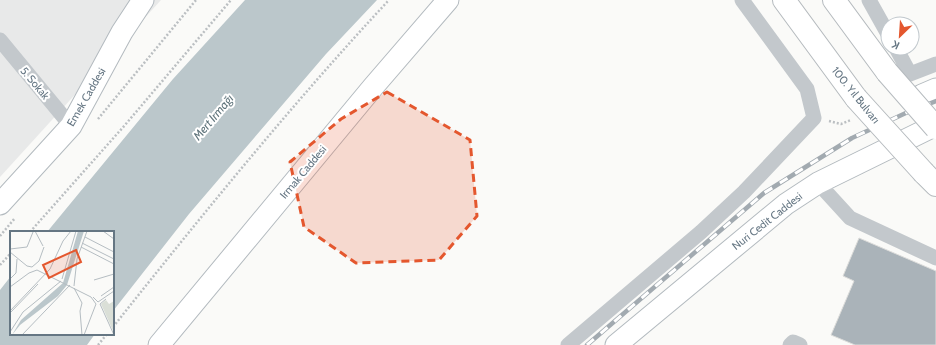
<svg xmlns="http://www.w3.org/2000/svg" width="936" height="345" font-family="Cabin,sans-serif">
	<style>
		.built { fill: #e8e9e9 }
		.water { fill: #bbc7cb }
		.building { fill: #aab3b9; stroke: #dcdcda }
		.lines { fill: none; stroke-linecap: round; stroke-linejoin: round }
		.secondary-casing { stroke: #b3babf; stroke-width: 23 }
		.primary-casing { stroke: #b5babe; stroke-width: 24 }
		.path { stroke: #bbbfc2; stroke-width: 2.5; stroke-dasharray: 2 2; stroke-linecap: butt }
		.street { stroke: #c3c8cc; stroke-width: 15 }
		.secondary { stroke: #fff; stroke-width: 21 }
		.primary { stroke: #fff; stroke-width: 22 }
		.rail-casing { stroke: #a2aab0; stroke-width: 4.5 }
		.rail { stroke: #fff; stroke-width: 3; stroke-dasharray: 9; stroke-linecap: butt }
		.primary-bridge-casing { stroke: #b5babe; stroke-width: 24; stroke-linecap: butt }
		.primary-bridge { stroke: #fff; stroke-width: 22 }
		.marked { fill: #e4572e; fill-opacity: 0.2; stroke: #e4572e; stroke-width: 3; stroke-dasharray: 8 5; stroke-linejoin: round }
		.labels { text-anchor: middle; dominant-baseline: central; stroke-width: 4; stroke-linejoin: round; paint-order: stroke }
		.street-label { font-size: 11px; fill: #657683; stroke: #fff }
		.water-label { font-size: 12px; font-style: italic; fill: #60757c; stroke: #fff }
		.inset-road { fill: none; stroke: #b5bdc2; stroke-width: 1 }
		.view { fill: #e4572e; fill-opacity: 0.15; stroke: #e4572e; stroke-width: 2 }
		.inset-edge { fill: none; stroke: #657683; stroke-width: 2 }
	</style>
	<rect width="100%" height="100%" fill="#fafaf8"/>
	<!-- built -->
	<polygon class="built" points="0,0 161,0 0,177"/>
	<!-- water -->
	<g class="water">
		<polygon points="245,0 377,0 326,54 189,214 113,311 113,232 47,232 173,79"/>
		<polygon points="11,276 11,334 95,334 87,345 0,345 0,290"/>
	</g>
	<!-- building -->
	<polygon class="building" points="859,238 936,271 936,345 855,345 831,335 854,281 843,276"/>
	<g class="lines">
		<defs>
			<g id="secondary">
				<polyline points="922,95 936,89"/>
				<polyline points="0,204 71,126 122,32 143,0"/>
				<polyline points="159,345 373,87 448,0"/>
				<polyline points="616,345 786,204 818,183 936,125"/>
			</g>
			<g id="primary">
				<polyline points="784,0 856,98"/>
				<polyline points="834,0 887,72"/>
				<polyline points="924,173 936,185"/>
			</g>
		</defs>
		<!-- secondary casing -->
		<use href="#secondary" class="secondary-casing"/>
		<!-- primary casing -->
		<use href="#primary" class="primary-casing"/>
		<!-- path -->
		<g class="path">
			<polyline points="98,119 196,0"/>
			<polyline points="829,121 841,124 851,120"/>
			<polyline points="30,232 125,125 231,0"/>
			<polyline points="0,236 15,218"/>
			<polyline points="0,265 11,253"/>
			<path d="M113,327C202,215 292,104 389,0"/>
			<polyline points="98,345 107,334"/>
		</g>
		<!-- street -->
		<g class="street">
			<polyline points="869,0 888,34"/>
			<polyline points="0,40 71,126"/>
			<polyline points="896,48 910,74 936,64"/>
			<polyline points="818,183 850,218 936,258"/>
			<polyline points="568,345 701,232 744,192 814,118 807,89 742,0"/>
			<polyline points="790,345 793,342 800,345"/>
		</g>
		<!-- secondary -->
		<use href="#secondary" class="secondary"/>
		<!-- primary -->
		<use href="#primary" class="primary"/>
		<defs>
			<polyline id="rail" points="587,345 764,193 852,138 908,112 936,101"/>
		</defs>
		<!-- rail casing -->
		<use href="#rail" class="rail-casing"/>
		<!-- rail -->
		<use href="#rail" class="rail"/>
		<defs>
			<g id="primary-bridge">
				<polyline points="887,72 936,128"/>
				<polyline points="856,98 924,173"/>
			</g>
		</defs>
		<!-- primary-bridge casing -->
		<use href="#primary-bridge" class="primary-bridge-casing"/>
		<!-- primary-bridge -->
		<use href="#primary-bridge" class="primary-bridge"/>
	</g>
	<!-- marked area -->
	<path class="marked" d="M387,92L470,140L477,216L439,260L356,263L304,227L290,162L341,119Z"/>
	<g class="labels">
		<!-- street labels -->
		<g class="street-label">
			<text transform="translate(35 83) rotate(50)">5. Sokak</text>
			<text transform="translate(856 95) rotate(51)">100. Yıl Bulvarı</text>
			<text transform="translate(86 97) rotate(-60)">Emek Caddesi</text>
			<text transform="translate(303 172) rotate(-50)">Irmak Caddesi</text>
			<text transform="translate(767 221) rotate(-38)">Nuri Cedit Caddesi</text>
		</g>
		<!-- water labels -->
		<g class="water-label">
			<text transform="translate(213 117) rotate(-50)">Mert Irmağı</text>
		</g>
	</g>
	<!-- overview -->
	<g transform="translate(10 231)">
		<rect width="104" height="104" fill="#fafaf8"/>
		<path d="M96,69L99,73L104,70V102L91,73Z" fill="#dadfd7"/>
		<path d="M68,0H74L57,54L48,65L10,94L2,104L11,89L53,52Z" fill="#bbc7cb"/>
		<path class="inset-road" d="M25,0L33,15M93,0L104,8M75,6L104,21M72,12L104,28M71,16L104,33M0,18L17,16L23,1M0,21L17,35L22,36L29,30L34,16M1,47L6,42L7,28M52,48L66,0M84,49L104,43M64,55L67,28L77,0M0,56L19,42L27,39L81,66L86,73L74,104M64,57L72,72L70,80L72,104M91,65L104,56M83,66L88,71L104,60M96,68L90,73L104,104M0,80L40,38L53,10L61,0M0,82L28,53M0,101L13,81L51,50M12,104L60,54"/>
		<path class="view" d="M66,19L71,31L39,47L33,34Z"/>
		<rect width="104" height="104" class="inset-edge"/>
	</g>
	<!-- north arrow -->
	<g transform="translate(900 36) rotate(205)"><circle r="19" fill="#ffffff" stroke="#c1c8cd"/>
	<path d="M0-3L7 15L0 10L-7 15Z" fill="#e4572e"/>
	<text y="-6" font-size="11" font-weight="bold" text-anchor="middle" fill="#657683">K</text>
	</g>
</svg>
